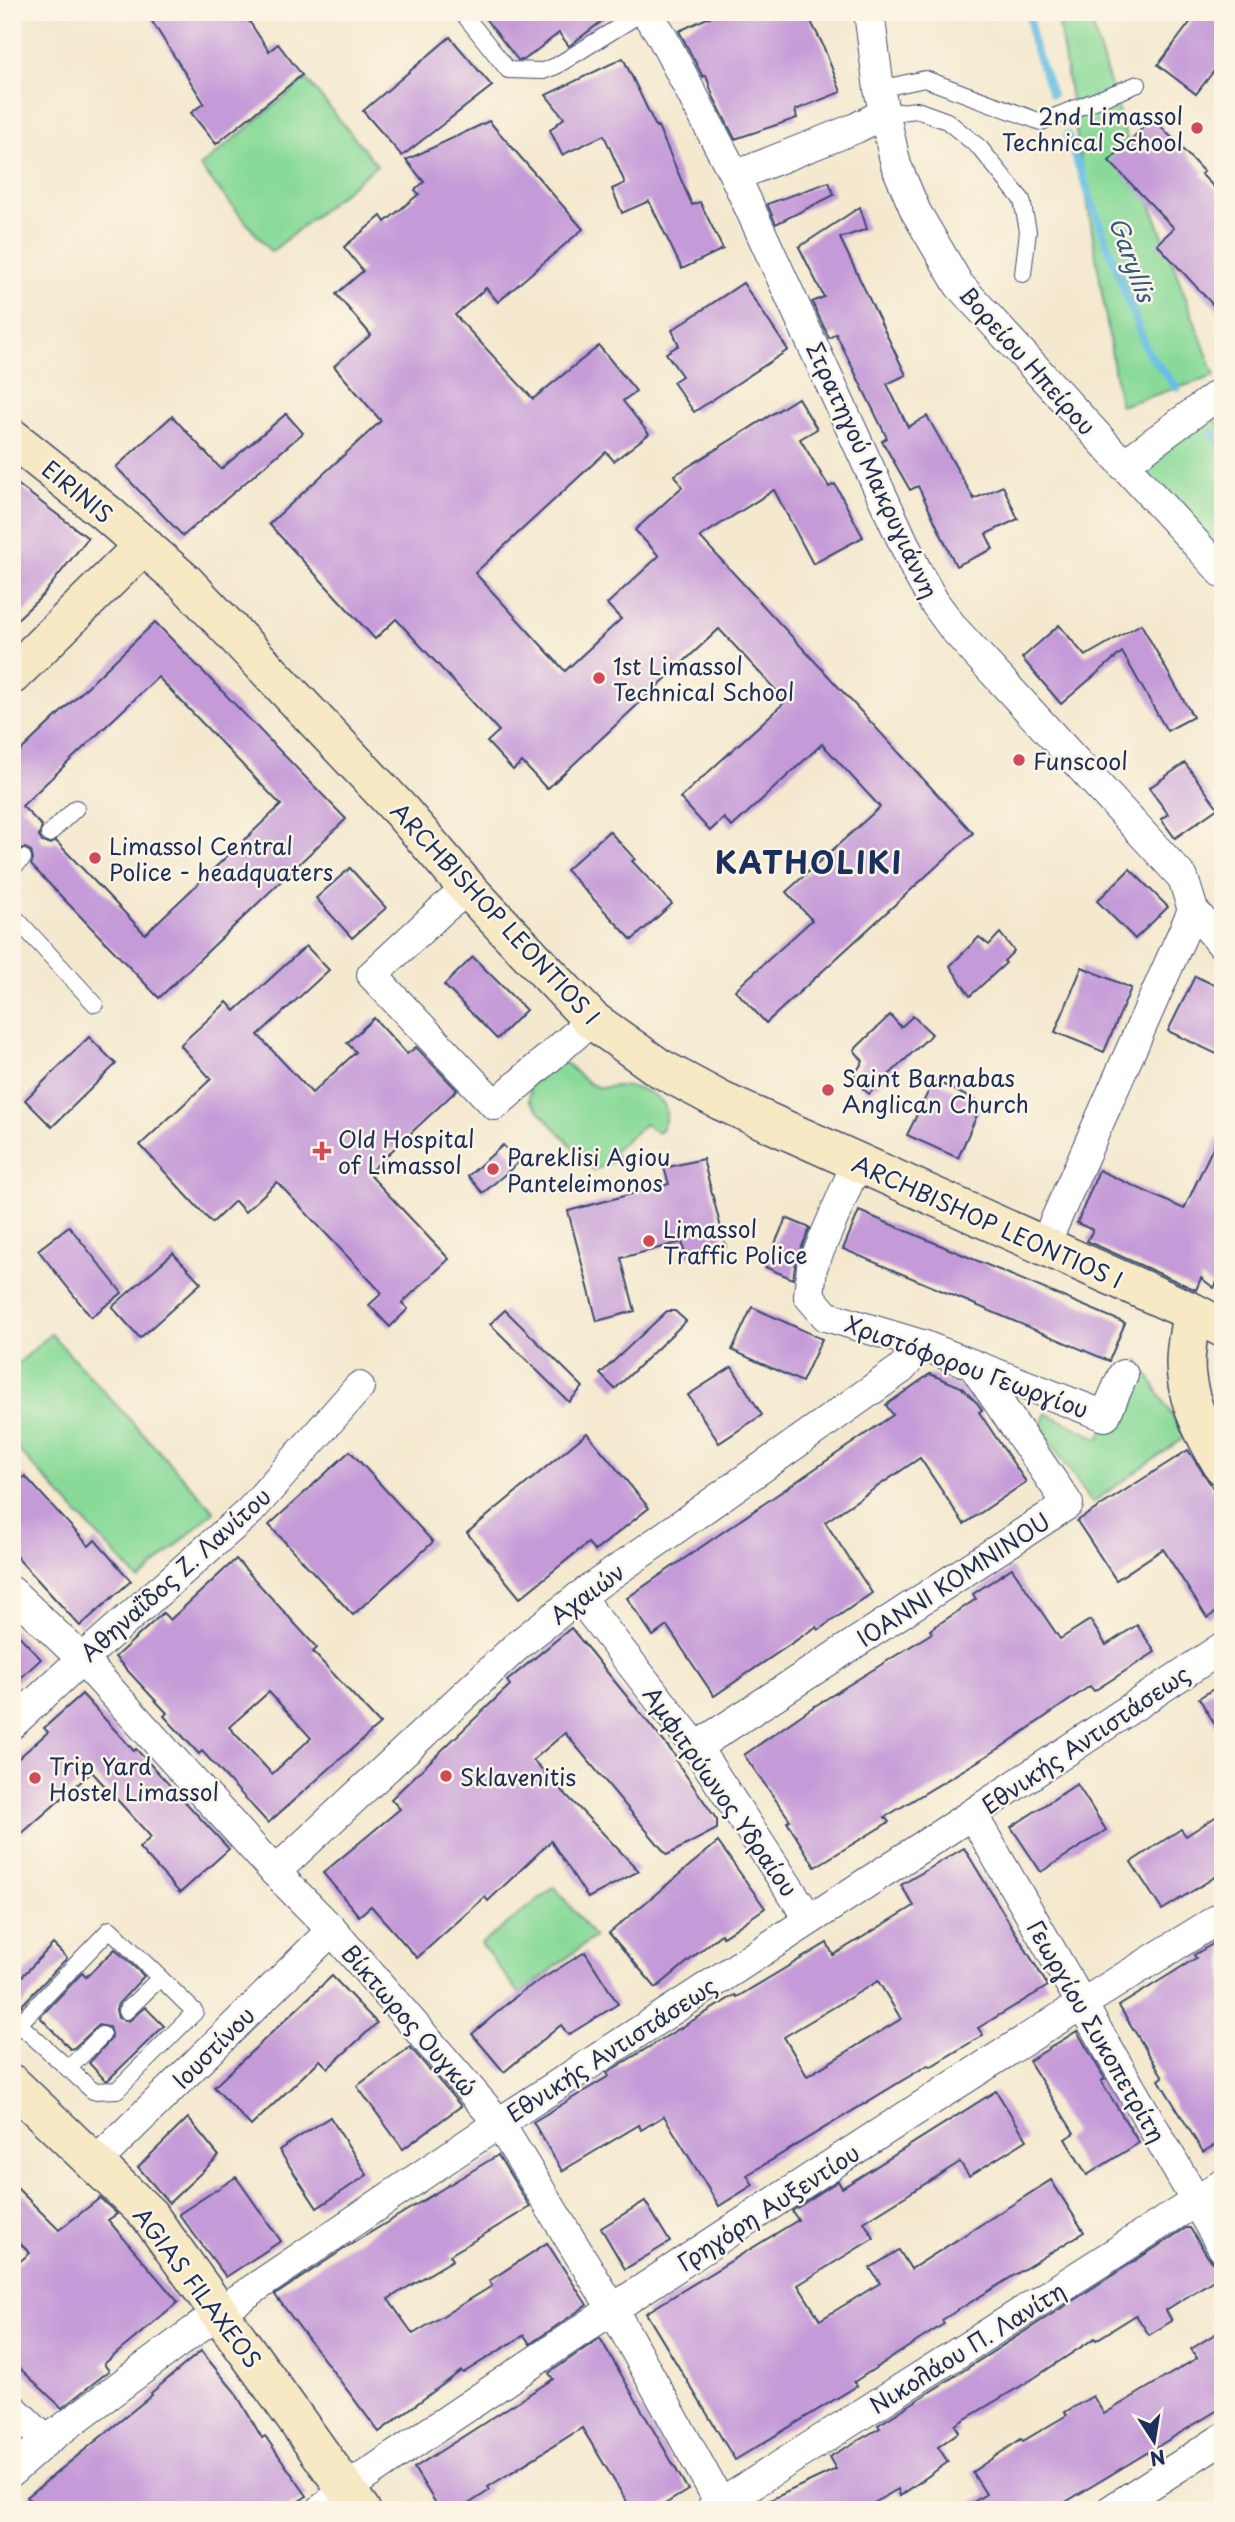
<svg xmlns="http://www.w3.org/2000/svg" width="1235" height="2522" font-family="'Playpen Sans',sans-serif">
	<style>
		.green { fill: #89da99; stroke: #52847c; stroke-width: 2 }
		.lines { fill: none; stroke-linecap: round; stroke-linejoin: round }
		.stream { stroke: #68bee5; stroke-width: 8 }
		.building { fill: #c49ad8; fill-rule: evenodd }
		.lane-casing { stroke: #3c4b6f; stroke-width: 18 }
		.street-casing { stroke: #3c4b6f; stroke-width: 32 }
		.secondary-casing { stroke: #3c4b6f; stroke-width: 41 }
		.lane { stroke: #fff; stroke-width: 16 }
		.street { stroke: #fff; stroke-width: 30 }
		.secondary { stroke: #f6e9c3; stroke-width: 38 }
		.poi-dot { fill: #d1495b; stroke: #fcf5e5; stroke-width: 2.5 }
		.labels { text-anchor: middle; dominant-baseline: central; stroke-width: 5; stroke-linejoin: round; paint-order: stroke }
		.poi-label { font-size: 23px; fill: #1b2f5e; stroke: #fcf5e5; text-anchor: start }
		.street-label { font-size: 23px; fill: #1b2f5e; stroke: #fcf5e5 }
		.water-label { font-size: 24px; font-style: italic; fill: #325a86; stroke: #fcf5e5 }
		.district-label { font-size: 30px; font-weight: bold; letter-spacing: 2px; fill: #1b2f5e; stroke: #fcf5e5 }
	</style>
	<rect width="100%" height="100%" fill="#fcf5e5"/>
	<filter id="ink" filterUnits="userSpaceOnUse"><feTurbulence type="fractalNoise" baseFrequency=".0143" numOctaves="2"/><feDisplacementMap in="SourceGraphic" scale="14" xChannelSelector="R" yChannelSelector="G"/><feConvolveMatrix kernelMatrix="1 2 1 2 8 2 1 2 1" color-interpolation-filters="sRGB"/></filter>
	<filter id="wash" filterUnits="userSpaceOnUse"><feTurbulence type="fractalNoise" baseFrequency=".00686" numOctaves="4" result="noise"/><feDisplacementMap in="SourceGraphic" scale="28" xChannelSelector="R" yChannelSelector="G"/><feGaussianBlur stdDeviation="1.57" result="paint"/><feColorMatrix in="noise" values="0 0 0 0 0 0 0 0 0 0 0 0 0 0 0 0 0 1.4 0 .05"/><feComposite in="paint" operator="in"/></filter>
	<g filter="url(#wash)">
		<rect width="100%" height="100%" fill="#f4e9cf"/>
		<!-- green -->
		<g class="green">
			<polygon points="1057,12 1088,12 1129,146 1215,376 1120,406"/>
			<polygon points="306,79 377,165 271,252 200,167"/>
			<polygon points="1208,412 1223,428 1223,584 1149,504 1148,465"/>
			<path d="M561,1060C574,1068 582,1082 597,1087C603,1089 611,1086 618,1086C646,1086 683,1102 658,1133L645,1124L613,1151L618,1159L594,1170L529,1100L530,1085Z"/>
			<polygon points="51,1334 214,1511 139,1580 12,1443 12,1369"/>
			<polygon points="1139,1360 1185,1437 1092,1503 1040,1427 1046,1413 1099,1439"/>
			<polygon points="555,1887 594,1937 520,1994 481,1944"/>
		</g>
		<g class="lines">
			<!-- stream -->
			<g class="stream">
				<polyline points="1030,12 1032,39 1052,94"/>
				<polyline points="1067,135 1147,351 1177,388"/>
				<polyline points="1213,433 1223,445"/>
			</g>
		</g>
		<g id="blocks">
			<!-- building -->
			<g class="building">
				<polygon points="146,12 243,12 269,51 278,44 302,75 216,144 191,113 204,103"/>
				<polygon points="480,12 614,12 569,46 559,33 524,60 518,60"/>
				<polygon points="720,12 806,12 822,43 841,92 795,110 797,118 735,139 713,96 706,75 703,77 679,31"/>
				<polygon points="1198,12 1223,12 1223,59 1196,94 1158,65"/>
				<polygon points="450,37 492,86 402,156 363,111"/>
				<polygon points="623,58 656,127 658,126 692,205 700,202 723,249 682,269 649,201 622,213 612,189 625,183 604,135 562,155 550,130 564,118 546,95"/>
				<polygon points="1153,118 1204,172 1201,174 1223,196 1223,316 1157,244 1174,228 1109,161"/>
				<polygon points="489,121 583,229 498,302 486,288 455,315 533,399 599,346 636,391 623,401 649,434 614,461 606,452 475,573 565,671 621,619 607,604 659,556 635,530 682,487 675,475 798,398 817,429 800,439 829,487 835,484 863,537 813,564 774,490 700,537 973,833 766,1023 735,990 812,920 786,892 880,807 822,744 732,827 724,818 710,831 680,798 786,701 719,629 547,789 522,762 513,770 487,742 499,731 396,619 375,639 269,524 381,421 334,366 371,335 336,294 363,271 344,247 381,216 385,222 419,194 415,190 424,182 406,160"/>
				<polygon points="829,182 834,195 776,224 767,204"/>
				<polygon points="860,207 867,229 840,238 906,375 887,384 908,427 927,416 974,499 1003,486 1018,519 986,534 993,549 956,566 918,486 910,490 882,441 887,438 836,334 829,338 812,302 824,297 799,247"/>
				<polygon points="743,283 788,350 694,412 673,382 682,376 666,353 679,345 672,330"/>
				<polygon points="286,414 303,433 183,536 116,467 172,416 221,469"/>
				<polygon points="12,480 88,538 42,596 12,624"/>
				<path d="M155,622L346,819L159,998L31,865L33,860L31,851L25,848L16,850L12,846V759ZM158,677L281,805L145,934L56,841L51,844L42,842L39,836L42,826L22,806Z"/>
				<polygon points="1141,624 1193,717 1167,731 1122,652 1061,704 1022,658 1059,625 1085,656"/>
				<polygon points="1185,763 1218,808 1175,838 1161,819 1168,814 1149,788"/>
				<polygon points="609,831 635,859 632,861 672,904 632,940 566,870"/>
				<polygon points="350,868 386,908 352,938 316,898"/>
				<polygon points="1130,869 1168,907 1135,939 1097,901"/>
				<polygon points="1000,933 1014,951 1004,961 1006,963 970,996 950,966 979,937 989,945"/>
				<polygon points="306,946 329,970 258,1035 312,1093 356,1052 347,1043 374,1018 407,1054 416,1047 457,1090 368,1173 449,1259 402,1303 408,1309 390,1327 369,1305 382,1293 277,1182 245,1212 235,1201 212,1223 140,1145 211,1079 180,1045 227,1002 235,1011"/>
				<polygon points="473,957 526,1010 497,1039 444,985"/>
				<polygon points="1082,967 1131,988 1104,1052 1055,1032"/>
				<polygon points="1195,976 1223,989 1223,1057 1168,1031"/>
				<polygon points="890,1015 901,1027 913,1016 932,1034 869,1094 852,1079 863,1061 854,1050"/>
				<polygon points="89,1037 116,1064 52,1127 25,1100"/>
				<polygon points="934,1080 982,1104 958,1158 907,1135"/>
				<polygon points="1223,1126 1223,1271 1214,1288 1201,1278 1196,1290 1087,1241 1093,1230 1077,1223 1099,1170 1184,1209"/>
				<polygon points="503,1145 518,1163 483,1193 468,1176"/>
				<polygon points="703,1159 726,1247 686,1257 682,1242 621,1258 635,1311 597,1321 568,1211 669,1184 664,1168"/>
				<polygon points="859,1211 1125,1323 1109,1361 843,1249"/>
				<polygon points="786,1218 810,1228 796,1260 793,1279 765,1267"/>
				<polygon points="69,1226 122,1293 91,1317 38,1250"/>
				<polygon points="173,1253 201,1283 140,1338 112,1307"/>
				<polygon points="752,1307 822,1339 802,1382 732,1350"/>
				<polygon points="505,1310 583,1387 569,1402 490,1324"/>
				<polygon points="667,1311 675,1311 686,1321 615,1389 600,1374"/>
				<polygon points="732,1367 762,1415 719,1443 688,1395"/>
				<polygon points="930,1374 961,1387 978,1404 982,1410 979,1412 1026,1482 964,1524 920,1458 825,1522 872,1593 818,1630 816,1627 714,1696 667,1626 653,1636 627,1598 893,1415 886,1405"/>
				<polygon points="587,1433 649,1508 595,1551 588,1543 520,1598 467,1533"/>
				<polygon points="1188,1450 1223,1503 1223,1608 1207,1618 1163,1549 1116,1580 1077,1521"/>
				<polygon points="350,1451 433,1542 353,1615 269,1525"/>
				<polygon points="25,1476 89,1546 95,1540 131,1581 80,1626 12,1552 12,1488"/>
				<path d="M236,1559L317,1648L313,1652L380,1724L268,1823L202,1751L199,1754L164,1716L167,1713L115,1657L163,1613L170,1620ZM269,1692L311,1738L272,1774L229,1727Z"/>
				<polygon points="1012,1568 1060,1639 1090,1620 1106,1645 1137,1625 1155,1652 1094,1691 1090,1686 1000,1748 885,1817 889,1822 815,1867 787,1822 790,1820 744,1755 810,1709 932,1633 930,1630 976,1599 973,1594"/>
				<polygon points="12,1628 41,1659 12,1686"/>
				<polygon points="571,1628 678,1759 676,1761 717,1820 717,1829 667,1855 565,1733 533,1760 639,1871 588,1898 551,1841 488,1901 485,1897 417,1958 371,1906 359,1916 323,1873 400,1809 391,1799 510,1685 507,1681"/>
				<polygon points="1223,1683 1223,1738 1199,1698"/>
				<polygon points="82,1694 134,1751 136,1749 229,1849 180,1893 139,1848 151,1837 92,1772 12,1842 12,1764 48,1732 44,1728"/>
				<polygon points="1077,1784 1106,1830 1041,1872 1011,1827"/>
				<polygon points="1223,1812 1223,1872 1162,1910 1131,1862 1181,1829 1186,1836"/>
				<polygon points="718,1842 765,1908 723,1937 721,1934 656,1988 609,1933"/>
				<path d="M964,1848L1048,1986L978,2028L983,2035L930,2067L928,2065L747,2175L753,2185L719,2206L664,2116L641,2130L639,2125L562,2171L533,2122L609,2076L607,2073L621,2064L735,1995L737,1997L827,1943L833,1955L914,1906L901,1885ZM878,1981L901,2019L807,2076L784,2037Z"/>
				<polygon points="1223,1938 1223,2140 1203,2152 1159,2080 1163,2077 1119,2006 1196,1958 1194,1955"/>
				<polygon points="53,1944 67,1958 21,2006 12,1998 12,1987"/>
				<polygon points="115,1949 144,1976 118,2004 116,2009 118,2018 129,2021 145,2007 164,2026 108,2080 105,2080 89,2063 112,2038 109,2027 99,2025 74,2048 70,2049 40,2017 82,1973 86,1977"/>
				<polygon points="585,1952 618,2004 568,2035 561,2025 504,2072 472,2034 521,1992"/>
				<polygon points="332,1976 377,2023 328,2068 320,2060 251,2126 214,2087"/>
				<polygon points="1077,2031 1105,2079 1101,2081 1139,2143 1087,2175 1065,2139 1074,2133 1029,2061"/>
				<polygon points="410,2047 461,2106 403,2149 357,2086"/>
				<polygon points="996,2091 1027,2140 969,2176 960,2162 864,2222 874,2238 798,2285 820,2320 880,2283 870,2268 899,2250 911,2269 1051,2180 1084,2232 942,2320 944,2324 854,2382 857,2386 735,2460 646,2313 798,2220 792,2211 838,2181 842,2188"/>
				<polygon points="330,2117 367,2175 317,2208 279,2150"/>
				<polygon points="188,2118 219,2156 169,2203 138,2167"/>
				<polygon points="498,2155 530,2207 450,2255 453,2260 388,2299 413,2334 492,2286 489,2281 547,2243 587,2305 530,2344 524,2335 463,2373 461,2371 379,2432 275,2295 350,2245"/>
				<polygon points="236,2177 281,2241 226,2277 179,2214"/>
				<polygon points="12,2183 59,2230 100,2198 117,2214 108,2220 178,2302 104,2364 109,2371 62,2408 12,2361 12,2268 30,2253 12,2236"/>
				<polygon points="645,2201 670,2242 625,2269 601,2228"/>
				<polygon points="1186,2228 1190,2228 1208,2257 1214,2263 1223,2265 1223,2274 1166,2310 1172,2321 1149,2335 1136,2315 1096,2340 1095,2338 1031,2380 955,2425 959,2432 938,2447 948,2462 900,2496 898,2489 862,2510 749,2510 836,2469 829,2457 880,2428 878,2425 883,2422"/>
				<polygon points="1223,2329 1223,2407 1064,2503 1069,2510 961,2510 986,2494 972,2472 1021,2439 1023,2441 1067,2415 1065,2412 1093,2396 1104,2414 1197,2358 1191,2349"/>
				<polygon points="600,2338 688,2490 655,2510 632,2510 582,2428 488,2487 490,2490 459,2510 440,2510 414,2468 553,2379 549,2373"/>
				<polygon points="201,2351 235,2392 262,2438 265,2436 307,2496 284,2510 38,2510 27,2497 152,2395 151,2393"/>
			</g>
		</g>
	</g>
	<g filter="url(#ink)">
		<use href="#blocks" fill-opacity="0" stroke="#3c4b6f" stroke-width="2"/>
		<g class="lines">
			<defs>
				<g id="lane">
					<polyline points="462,12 508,70 543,71 556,66 643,12"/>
					<polyline points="879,89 925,79 1041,122 1138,84"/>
					<polyline points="883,114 917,110 947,121 980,148 1022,200 1028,231 1023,274"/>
					<polyline points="49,834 76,808"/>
					<polyline points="12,869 23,858"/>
					<polyline points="12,914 95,1004"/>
					<polyline points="126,2011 160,1978"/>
					<polyline points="12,2031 110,1929 195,2012 117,2090 93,2091 19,2024"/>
					<polyline points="68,2069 102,2035"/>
				</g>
				<g id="street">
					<polyline points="645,12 659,31 735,176 917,572 934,602 954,629 1183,878 1193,910 1223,945"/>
					<polyline points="869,12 879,89 896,165 916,212 959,285 1223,573"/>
					<polyline points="735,176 856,128 883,114"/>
					<polyline points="1123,465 1223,391"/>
					<polyline points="468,889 443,909 372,975 495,1105 592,1020"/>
					<polyline points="857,1162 812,1267 809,1296 826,1316 922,1345 1105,1416 1123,1375"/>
					<polyline points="1044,1246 1193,910"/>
					<polyline points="12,1592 82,1659 275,1872 332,1930 499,2123 612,2308 724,2510"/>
					<polyline points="579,1597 696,1747 809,1919"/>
					<polyline points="12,1724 82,1659 250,1511 359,1387"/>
					<polyline points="696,1747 1068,1504 973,1365"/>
					<polyline points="972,1814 1223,2248"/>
					<polyline points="275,1872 518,1645 579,1597 901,1369 922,1345"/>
					<polyline points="94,2164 332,1930"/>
					<polyline points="12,2408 46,2441"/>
					<polyline points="12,2471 46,2441 218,2313 499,2123 972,1814 1223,1647"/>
					<path d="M321,2510L346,2489C635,2292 926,2099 1223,1916"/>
					<polyline points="711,2510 1223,2184"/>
					<polyline points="1111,2510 1223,2438"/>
				</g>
				<g id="secondary">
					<polyline points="12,438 105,512 185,582 402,812 468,889 592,1020 658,1067 721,1101 1192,1312 1223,1328"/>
					<polyline points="12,675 144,545"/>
					<path d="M1192,1312C1189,1332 1184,1353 1186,1373C1189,1407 1206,1438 1223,1466"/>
					<polyline points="12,2084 149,2215 361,2510"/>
				</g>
			</defs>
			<!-- lane casing -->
			<use href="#lane" class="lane-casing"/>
			<!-- street casing -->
			<use href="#street" class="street-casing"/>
			<!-- secondary casing -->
			<use href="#secondary" class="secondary-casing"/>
			<!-- lane -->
			<use href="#lane" class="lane"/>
			<!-- street -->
			<use href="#street" class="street"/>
			<!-- secondary -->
			<use href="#secondary" class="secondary"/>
		</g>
	</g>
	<!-- markers -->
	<g class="poi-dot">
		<circle cx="1197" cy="128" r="7"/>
		<circle cx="599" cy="678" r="7"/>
		<circle cx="1019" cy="760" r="7"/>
		<circle cx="95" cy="858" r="7"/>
		<circle cx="828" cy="1090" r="7"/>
		<path d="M318.5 1140.5h7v7h7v7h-7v7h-7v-7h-7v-7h7z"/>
		<circle cx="493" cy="1169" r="7"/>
		<circle cx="649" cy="1241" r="7"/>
		<circle cx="446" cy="1776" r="7"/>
		<circle cx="35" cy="1778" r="7"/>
	</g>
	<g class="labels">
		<!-- poi labels -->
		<g class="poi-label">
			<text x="1183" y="115" text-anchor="end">2nd Limassol<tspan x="1183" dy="26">Technical School</tspan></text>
			<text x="613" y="665">1st Limassol<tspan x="613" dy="26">Technical School</tspan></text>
			<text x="1033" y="760">Funscool</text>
			<text x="109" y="845">Limassol Central<tspan x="109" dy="26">Police - headquaters</tspan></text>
			<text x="842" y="1077">Saint Barnabas<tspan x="842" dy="26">Anglican Church</tspan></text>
			<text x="338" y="1138">Old Hospital<tspan x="338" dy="26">of Limassol</tspan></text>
			<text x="507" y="1156">Pareklisi Agiou<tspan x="507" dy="26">Panteleimonos</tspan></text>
			<text x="663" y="1228">Limassol<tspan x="663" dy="26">Traffic Police</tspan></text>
			<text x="49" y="1765">Trip Yard<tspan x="49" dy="26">Hostel Limassol</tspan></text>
			<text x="460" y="1776">Sklavenitis</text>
		</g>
		<!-- street labels -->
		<g class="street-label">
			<text transform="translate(1028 360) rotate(48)">Βορείου Ηπείρου</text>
			<text transform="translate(873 470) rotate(65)">Στρατηγού Μακρυγιάννη</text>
			<text transform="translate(78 491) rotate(39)">EIRINIS</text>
			<text transform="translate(496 913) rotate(47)">ARCHBISHOP LEONTIOS I</text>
			<text transform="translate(988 1221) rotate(24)">ARCHBISHOP LEONTIOS I</text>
			<text transform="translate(967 1366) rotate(20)">Χριστόφορου Γεωργίου</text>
			<text transform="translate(175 1574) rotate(-42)">Αθηναΐδος Ζ. Λανίτου</text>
			<text transform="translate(953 1579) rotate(-33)">IOANNI KOMNINOU</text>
			<text transform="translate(587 1593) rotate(-36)">Αχαιών</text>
			<text transform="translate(1085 1739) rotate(-34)">Εθνικής Αντιστάσεως</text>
			<text transform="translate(721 1791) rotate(55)">Αμφιτρύωνος Υδραίου</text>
			<text transform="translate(410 2020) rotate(49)">Βίκτωρος Ουγκώ</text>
			<text transform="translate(1097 2031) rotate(60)">Γεωργίου Συκοπετρίτη</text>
			<text transform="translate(213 2047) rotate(-45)">Ιουστίνου</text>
			<text transform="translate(611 2049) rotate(-33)">Εθνικής Αντιστάσεως</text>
			<text transform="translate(768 2207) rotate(-33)">Γρηγόρη Αυξεντίου</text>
			<text transform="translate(198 2287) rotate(53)">AGIAS FILAXEOS</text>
			<text transform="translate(967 2347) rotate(-32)">Νικολάου Π. Λανίτη</text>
		</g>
		<!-- water labels -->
		<g class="water-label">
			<text transform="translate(1133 259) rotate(70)">Garyllis</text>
		</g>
		<!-- district labels -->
		<g class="district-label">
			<text x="809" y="861">KATHOLIKI</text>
		</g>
	</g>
	<!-- margin -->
	<rect width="1235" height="2522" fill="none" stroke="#fcf5e5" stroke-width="42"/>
	<!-- north arrow -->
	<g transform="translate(1154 2441) rotate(168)" stroke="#fcf5e5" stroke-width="5" paint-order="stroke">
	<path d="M0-5L12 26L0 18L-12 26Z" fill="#1b2f5e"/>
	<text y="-10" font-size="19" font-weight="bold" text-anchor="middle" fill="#1b2f5e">N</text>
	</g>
</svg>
